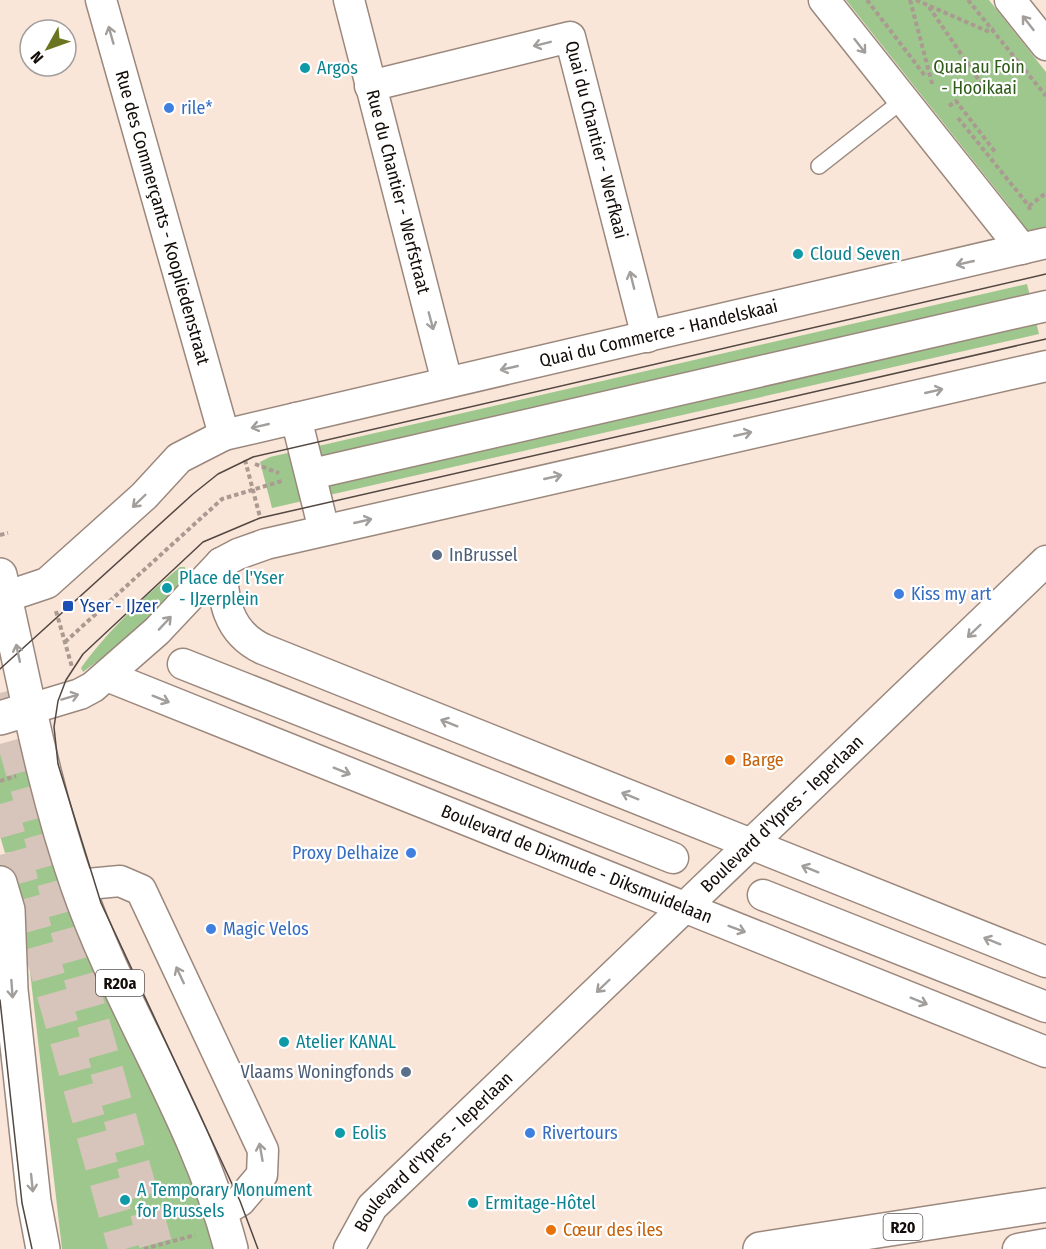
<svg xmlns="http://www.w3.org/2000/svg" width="1046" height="1249" font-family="'Fira Sans Condensed',sans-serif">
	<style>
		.green { fill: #9ec78d }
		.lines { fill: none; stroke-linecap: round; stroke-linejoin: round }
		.highway-tunnel { stroke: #d7c4ba; stroke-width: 33; stroke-dasharray: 33 16; stroke-linecap: butt }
		.lane-casing { stroke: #9b887d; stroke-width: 18 }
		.street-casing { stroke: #9b887d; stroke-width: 33 }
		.primary-casing { stroke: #9b887d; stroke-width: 36 }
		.path { stroke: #aa9a91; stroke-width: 4; stroke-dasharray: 4.5 3; stroke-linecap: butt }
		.lane { stroke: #fff; stroke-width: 15 }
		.street { stroke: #fff; stroke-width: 30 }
		.primary { stroke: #fff; stroke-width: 33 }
		.tram { stroke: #524741; stroke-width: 1.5 }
		.oneway { stroke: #a19e9c }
		.culture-dot { fill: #0f9aa8; stroke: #fff; stroke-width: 2 }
		.shop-dot { fill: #3f7fe0; stroke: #fff; stroke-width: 2 }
		.service-dot { fill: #5c6f8a; stroke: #fff; stroke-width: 2 }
		.transit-dot { fill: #1a4fb4; stroke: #fff; stroke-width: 2 }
		.food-dot { fill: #e8710a; stroke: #fff; stroke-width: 2 }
		.labels { text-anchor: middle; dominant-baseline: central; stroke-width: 4.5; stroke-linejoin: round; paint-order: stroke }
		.shield { fill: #fff; stroke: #5a5552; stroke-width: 1.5 }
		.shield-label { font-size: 16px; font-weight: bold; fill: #130c08 }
		.park-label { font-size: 18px; fill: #2e5b17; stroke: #fff }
		.culture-label { font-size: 18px; fill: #0d838f; stroke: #fff; text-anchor: start }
		.shop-label { font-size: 18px; fill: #366cbe; stroke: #fff; text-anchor: start }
		.street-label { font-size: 18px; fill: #130c08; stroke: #fff }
		.service-label { font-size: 18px; fill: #4e5e75; stroke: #fff; text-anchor: start }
		.transit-label { font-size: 18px; fill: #164399; stroke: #fff; text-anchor: start }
		.food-label { font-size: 18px; fill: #c56008; stroke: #fff; text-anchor: start }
	</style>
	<rect width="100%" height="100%" fill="#fae5d9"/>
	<!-- green -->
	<g class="green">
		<polygon points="846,0 989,0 1046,72 1046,234 1034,238 1004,212 1010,207"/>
		<polygon points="1027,284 1039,334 272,508 260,462 270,457"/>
		<path d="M180,567H185V576L150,622L83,672L81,668C107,631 145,596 180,567Z"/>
		<polygon points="0,744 17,748 24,757 202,1197 217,1249 62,1249 29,963 12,880 22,878 17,860 27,857 25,850 5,853 0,836"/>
	</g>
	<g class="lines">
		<!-- highway-tunnel -->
		<g class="highway-tunnel">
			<polyline points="0,693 157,1249"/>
			<polyline points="0,804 125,1249"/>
		</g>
		<defs>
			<polyline id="lane" points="819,166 903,100"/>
			<g id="street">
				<path id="s1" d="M101,0L224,435"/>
				<path id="s2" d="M349,0L447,382"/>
				<polyline points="824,0 1022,249"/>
				<polyline points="1010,0 1046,45"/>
				<path id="s3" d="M370,86L570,37L647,337"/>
				<polyline points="296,418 324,530"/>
				<polyline points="316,473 1046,306"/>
				<path d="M221,563C223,600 227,632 263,649L1046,962"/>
				<path id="s4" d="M5,597L47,583L144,496L179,458L224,435L1046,243"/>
				<polyline points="183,664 673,858"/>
				<path id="s5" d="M107,676L1046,1052"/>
				<polyline points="30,709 80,694 93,687 157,631 221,563 238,554 266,544 1046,366"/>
				<polyline points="77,885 120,881 141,890 263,1150 262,1175 240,1201 221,1212"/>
				<polyline points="763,895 1046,1007"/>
				<path id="s6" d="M349,1249L372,1207L1046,561"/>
				<polyline points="1018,1249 1046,1244"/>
			</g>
			<g id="primary">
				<path d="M0,575C24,678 42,784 77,884C120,1009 198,1121 231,1249"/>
				<polyline points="0,718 30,709"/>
				<polyline points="0,883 8,910 11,990 34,1201 43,1249"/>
				<polyline points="760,1249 1046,1205"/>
			</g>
		</defs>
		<!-- lane casing -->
		<use href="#lane" class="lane-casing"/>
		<!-- street casing -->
		<use href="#street" class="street-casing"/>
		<!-- primary casing -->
		<use href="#primary" class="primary-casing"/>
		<!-- path -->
		<g class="path">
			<polyline points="867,0 926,77"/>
			<polyline points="910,0 933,87"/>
			<polyline points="916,0 987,31 994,29"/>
			<polyline points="968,0 1046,96"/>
			<polyline points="929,7 981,83"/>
			<polyline points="949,106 956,101 996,153"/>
			<polyline points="958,118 1029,206 1030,211"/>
			<polyline points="1029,206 1046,193"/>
			<polyline points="245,460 260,517"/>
			<polyline points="255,464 279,473"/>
			<polyline points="0,535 8,533"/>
			<polyline points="56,611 72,667"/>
			<polyline points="65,642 222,499 282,481"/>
			<polyline points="0,781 16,776"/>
			<polyline points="144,1249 195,1235"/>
		</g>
		<!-- lane -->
		<use href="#lane" class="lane"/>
		<!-- street -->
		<use href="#street" class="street"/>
		<!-- primary -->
		<use href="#primary" class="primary"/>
		<!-- tram -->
		<g class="tram">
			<polyline points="0,669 193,494 218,474 253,457 1046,274"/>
			<polyline points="0,1000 22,1203 32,1249"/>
			<polyline points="258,1249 240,1201 101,903 58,764 54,727 58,701 66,680 83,654 203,542 260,518 1046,339"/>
		</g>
	</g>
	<!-- one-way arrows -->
	<defs><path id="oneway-shaft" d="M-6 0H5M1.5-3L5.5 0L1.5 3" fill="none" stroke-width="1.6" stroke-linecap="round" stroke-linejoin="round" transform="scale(1.5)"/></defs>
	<g class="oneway">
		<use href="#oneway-shaft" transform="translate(1028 23) rotate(-128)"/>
		<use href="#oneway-shaft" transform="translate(111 35) rotate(-106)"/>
		<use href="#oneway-shaft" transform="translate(542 44) rotate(166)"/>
		<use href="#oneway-shaft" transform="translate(860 46) rotate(52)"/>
		<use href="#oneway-shaft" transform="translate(965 263) rotate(167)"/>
		<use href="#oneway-shaft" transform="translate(632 280) rotate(-104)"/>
		<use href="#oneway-shaft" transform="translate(431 321) rotate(75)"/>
		<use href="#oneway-shaft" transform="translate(509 368) rotate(167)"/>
		<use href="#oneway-shaft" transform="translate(934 391) rotate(-13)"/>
		<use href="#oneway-shaft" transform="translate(260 426) rotate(167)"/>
		<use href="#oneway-shaft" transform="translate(743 434) rotate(-13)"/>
		<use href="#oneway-shaft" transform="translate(553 477) rotate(-13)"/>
		<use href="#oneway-shaft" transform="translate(139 501) rotate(136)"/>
		<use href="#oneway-shaft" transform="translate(363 521) rotate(-13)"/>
		<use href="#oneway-shaft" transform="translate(165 623) rotate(-47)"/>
		<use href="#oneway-shaft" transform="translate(974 631) rotate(136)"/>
		<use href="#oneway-shaft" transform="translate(18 653) rotate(-102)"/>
		<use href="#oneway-shaft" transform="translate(70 697) rotate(-17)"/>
		<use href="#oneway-shaft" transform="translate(161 699) rotate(22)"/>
		<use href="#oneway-shaft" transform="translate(449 723) rotate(-158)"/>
		<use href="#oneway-shaft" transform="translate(342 771) rotate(22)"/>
		<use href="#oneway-shaft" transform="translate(630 796) rotate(-158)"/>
		<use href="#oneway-shaft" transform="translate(810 869) rotate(-158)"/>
		<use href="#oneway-shaft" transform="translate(737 929) rotate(20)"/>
		<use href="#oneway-shaft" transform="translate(992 941) rotate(-158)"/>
		<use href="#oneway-shaft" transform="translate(180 975) rotate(-115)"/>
		<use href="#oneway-shaft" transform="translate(603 986) rotate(136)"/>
		<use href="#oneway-shaft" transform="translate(12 989) rotate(86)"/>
		<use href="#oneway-shaft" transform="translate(919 1001) rotate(22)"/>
		<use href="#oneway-shaft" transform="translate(261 1152) rotate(-100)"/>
		<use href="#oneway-shaft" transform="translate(32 1183) rotate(84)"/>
	</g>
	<!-- markers -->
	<g class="culture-dot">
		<circle cx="305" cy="68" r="6"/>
		<circle cx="798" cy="254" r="6"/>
		<circle cx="167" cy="588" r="6"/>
		<circle cx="284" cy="1042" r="6"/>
		<circle cx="340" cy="1133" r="6"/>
		<circle cx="125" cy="1200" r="6"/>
		<circle cx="473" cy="1203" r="6"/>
	</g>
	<g class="shop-dot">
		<circle cx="169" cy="108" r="6"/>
		<circle cx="899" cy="594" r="6"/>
		<circle cx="411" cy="853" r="6"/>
		<circle cx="211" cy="929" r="6"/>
		<circle cx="530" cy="1133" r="6"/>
	</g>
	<g class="service-dot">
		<circle cx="437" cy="555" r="6"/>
		<circle cx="406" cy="1072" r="6"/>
	</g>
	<rect class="transit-dot" x="62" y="600" width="12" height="12" rx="3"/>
	<g class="food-dot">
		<circle cx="730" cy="760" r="6"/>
		<circle cx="551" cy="1230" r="6"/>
	</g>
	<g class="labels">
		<!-- shield labels -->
		<g class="shield">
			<rect x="96" y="970" width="48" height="26" rx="4.5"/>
			<rect x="883.5" y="1214" width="39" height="26" rx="4.5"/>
		</g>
		<g class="shield-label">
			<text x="120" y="983">R20a</text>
			<text x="903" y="1227">R20</text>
		</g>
		<!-- park labels -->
		<g class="park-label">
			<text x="979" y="67">Quai au Foin<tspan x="979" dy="21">- Hooikaai</tspan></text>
		</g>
		<!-- culture labels -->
		<g class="culture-label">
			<text x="317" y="68">Argos</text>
			<text x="810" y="254">Cloud Seven</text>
			<text x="179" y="578">Place de l'Yser<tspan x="179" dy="21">- IJzerplein</tspan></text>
			<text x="296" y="1042">Atelier KANAL</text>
			<text x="352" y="1133">Eolis</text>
			<text x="137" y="1190">A Temporary Monument<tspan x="137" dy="21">for Brussels</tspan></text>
			<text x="485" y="1203">Ermitage-Hôtel</text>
		</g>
		<!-- shop labels -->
		<g class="shop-label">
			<text x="181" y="108">rile*</text>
			<text x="911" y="594">Kiss my art</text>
			<text x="399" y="853" text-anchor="end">Proxy Delhaize</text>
			<text x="223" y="929">Magic Velos</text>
			<text x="542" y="1133">Rivertours</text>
		</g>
		<!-- street labels -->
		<g class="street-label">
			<text stroke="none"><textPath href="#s3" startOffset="312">Quai du Chantier - Werfkaai</textPath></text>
			<text stroke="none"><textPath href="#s2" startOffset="198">Rue du Chantier - Werfstraat</textPath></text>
			<text stroke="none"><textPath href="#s1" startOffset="226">Rue des Commerçants - Koopliedenstraat</textPath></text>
			<text stroke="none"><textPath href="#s4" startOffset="723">Quai du Commerce - Handelskaai</textPath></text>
			<text stroke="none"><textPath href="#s6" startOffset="616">Boulevard d'Ypres - Ieperlaan</textPath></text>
			<text stroke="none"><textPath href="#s5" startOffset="506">Boulevard de Dixmude - Diksmuidelaan</textPath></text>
			<text stroke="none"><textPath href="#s6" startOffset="130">Boulevard d'Ypres - Ieperlaan</textPath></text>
		</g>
		<!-- service labels -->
		<g class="service-label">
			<text x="449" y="555">InBrussel</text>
			<text x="394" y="1072" text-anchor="end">Vlaams Woningfonds</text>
		</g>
		<!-- transit labels -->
		<g class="transit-label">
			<text x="80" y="606">Yser - IJzer</text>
		</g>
		<!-- food labels -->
		<g class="food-label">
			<text x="742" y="760">Barge</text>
			<text x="563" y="1230">Cœur des îles</text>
		</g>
	</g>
	<!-- north arrow -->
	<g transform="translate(48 48) rotate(230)"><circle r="28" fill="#ffffff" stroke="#a19e9c" stroke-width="1.5"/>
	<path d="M0-4.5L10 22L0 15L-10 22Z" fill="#6b741e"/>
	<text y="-9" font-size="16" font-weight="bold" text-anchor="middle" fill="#130c08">N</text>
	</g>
</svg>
